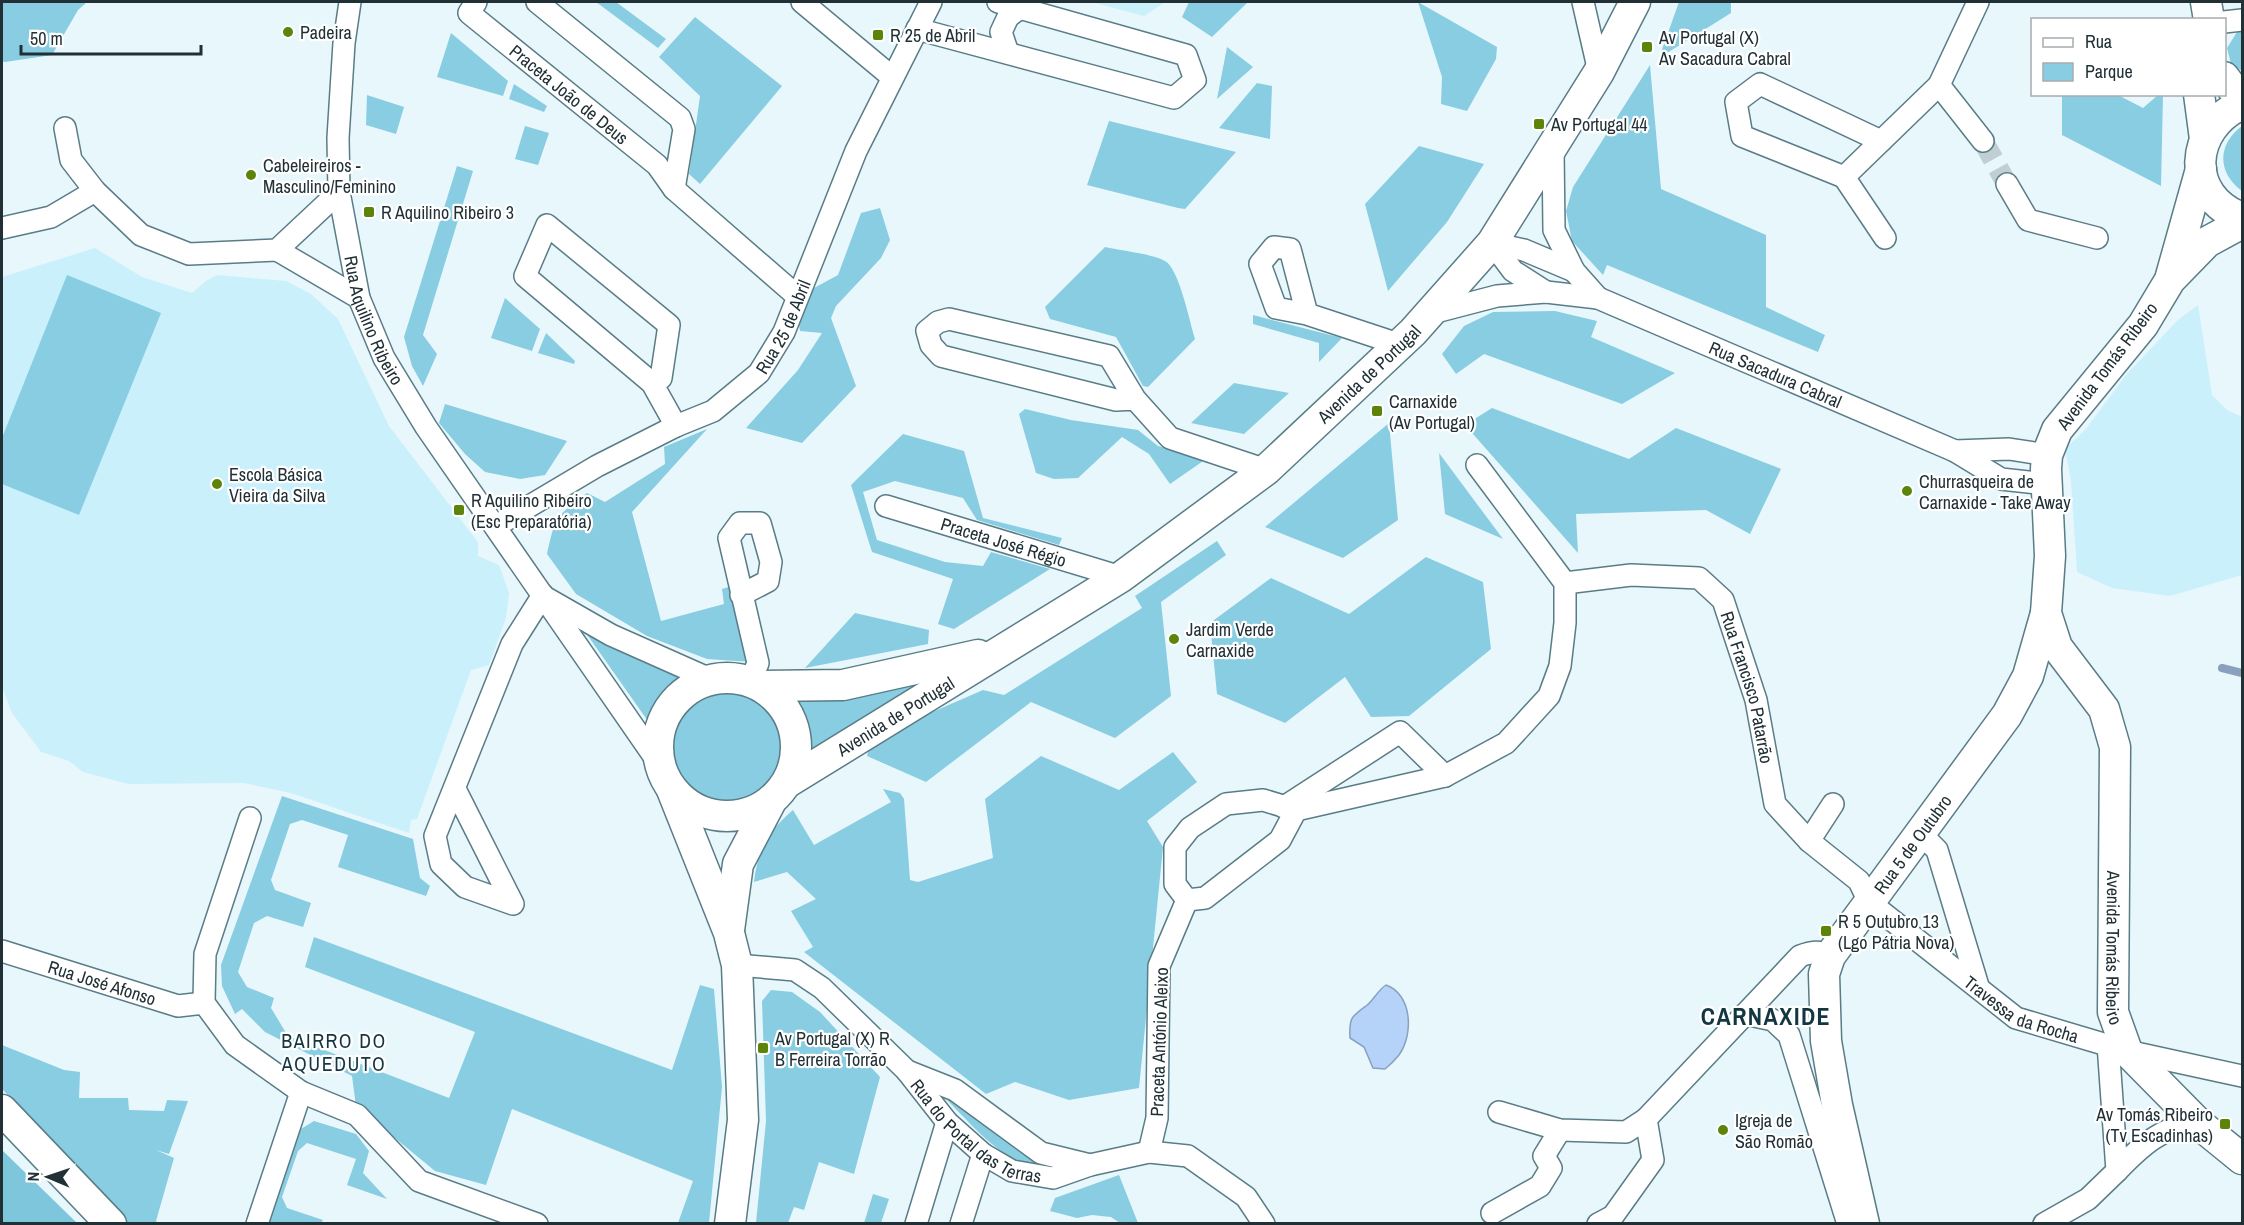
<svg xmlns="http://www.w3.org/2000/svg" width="2244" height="1225" font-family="'Archivo Narrow',sans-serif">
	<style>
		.built { fill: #caf0fc }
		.green { fill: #88cde2 }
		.forest { fill: #7ec6dc }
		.water { fill: #b5d2f9; stroke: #89a1be; stroke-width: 1.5 }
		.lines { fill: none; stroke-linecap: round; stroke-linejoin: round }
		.stream { stroke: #89a1be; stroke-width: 8 }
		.street-tunnel { stroke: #c0cfd3; stroke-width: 21; stroke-dasharray: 21 10; stroke-linecap: butt }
		.street-casing { stroke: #597c87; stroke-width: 24 }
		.secondary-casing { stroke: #597c87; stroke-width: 33 }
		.street { stroke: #fff; stroke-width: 21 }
		.secondary { stroke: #fff; stroke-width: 30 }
		.poi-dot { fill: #5c8409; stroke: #fff; stroke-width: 2 }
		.labels { text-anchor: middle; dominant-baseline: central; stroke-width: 4.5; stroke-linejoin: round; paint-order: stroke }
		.poi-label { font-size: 18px; fill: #213035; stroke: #fff; text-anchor: start }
		.street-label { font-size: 18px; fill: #213035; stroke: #fff }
		.neighbourhood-label { font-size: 20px; letter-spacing: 1.5px; fill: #143640; stroke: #fff }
		.district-label { font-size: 24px; font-weight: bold; letter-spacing: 1.5px; fill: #143640; stroke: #fff }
	</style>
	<rect width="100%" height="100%" fill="#e8f7fb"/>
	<!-- built -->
	<g class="built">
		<polygon points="1091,2 1172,2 1164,3 1144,16"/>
		<polygon points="95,248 142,277 192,293 206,281 217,275 286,281 311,294 338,319 389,426 478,542 478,556 499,565 509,593 506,618 489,665 471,670 417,819 411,820 409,833 291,793 244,783 129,784 83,772 69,761 41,752 12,713 2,687 2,277"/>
		<polygon points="2198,305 2212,395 2227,410 2242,417 2242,575 2170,596 2112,588 2077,572 2071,481 2065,449 2086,429 2126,375 2178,320"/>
	</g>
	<!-- green -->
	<g class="green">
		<polygon points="2,2 87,2 78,10 52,55 5,62 2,61"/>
		<polygon points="596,2 616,2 666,39 658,48"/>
		<polygon points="1189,2 1248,2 1212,37 1182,17"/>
		<polygon points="1418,2 1497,47 1496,59 1467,111 1441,104 1442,77"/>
		<polygon points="1679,2 1731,2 1731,13 1659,58"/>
		<polygon points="695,17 782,86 700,184 689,174 700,96 659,57"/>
		<polygon points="2237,32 2242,32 2242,71 2231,64 2227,48"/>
		<polygon points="451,33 508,81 503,96 437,77"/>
		<polygon points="1227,47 1253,67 1217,99"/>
		<polygon points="1650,65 1661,189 1766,235 1766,307 1825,335 1818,352 1607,265 1603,275 1572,241 1566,211 1573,187"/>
		<polygon points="1257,83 1272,86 1270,139 1219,128"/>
		<polygon points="514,84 547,106 544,112 509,99"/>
		<polygon points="367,95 404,107 396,134 366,125"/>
		<polygon points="2062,95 2118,95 2143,108 2158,95 2163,95 2161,186 2062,135"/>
		<polygon points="1109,121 1236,152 1185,209 1178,208 1087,185"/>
		<polygon points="525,126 549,133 538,165 515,159"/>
		<path d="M2242,126V191C2217,173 2217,144 2242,126Z"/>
		<polygon points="1419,146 1484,164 1447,222 1388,291 1365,204"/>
		<polygon points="457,166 473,171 423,335 437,354 423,386 412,366 404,337"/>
		<polygon points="880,208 890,240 881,258 836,306 831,318 856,386 802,443 746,428 798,370 822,333 800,331 799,325 814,288 838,275 861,213"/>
		<path d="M1105,247C1121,251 1150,253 1165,261C1179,268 1190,323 1195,339L1148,387L1143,386L1116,337L1050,319L1045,307Z"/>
		<polygon points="67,275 161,313 79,515 2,484 2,438"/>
		<polygon points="505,298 540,329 532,351 491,338"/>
		<polygon points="1555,311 1597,321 1591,337 1675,373 1622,404 1484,354 1456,374 1442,354 1464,326 1493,312"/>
		<polygon points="1253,315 1342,338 1319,362 1319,343 1253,324"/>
		<polygon points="546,333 575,361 574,364 538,353"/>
		<polygon points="1234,383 1289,393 1244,434 1191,423"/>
		<polygon points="445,404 567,441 545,475 520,479 485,472 465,454 439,423"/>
		<polygon points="1492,408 1629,459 1676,428 1781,469 1750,534 1706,510 1576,514 1578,553 1465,425"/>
		<polygon points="1025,409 1071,420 1138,430 1158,446 1206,459 1170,484 1149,454 1122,437 1078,478 1054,479 1036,473 1019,414"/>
		<polygon points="1389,423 1398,520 1343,558 1265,527"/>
		<path d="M707,429L632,512L661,621L724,604L722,589L735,585L752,662L707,659L647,636L576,594L547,554C556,514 555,518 587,493L605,502L665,464L664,447Z"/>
		<polygon points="903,434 964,451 983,518 1062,538 1059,545 977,520 963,498 895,481 863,492 877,540 945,562 983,566 991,552 1050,569 954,629 938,624 953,579 872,552 851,485"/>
		<polygon points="1439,453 1503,539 1445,514"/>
		<polygon points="1217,541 1226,555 1161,602 1171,696 1115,738 1031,702 926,782 867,756 869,748 921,717 983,690 1004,695 1142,608 1135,596"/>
		<polygon points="1426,557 1483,582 1491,649 1409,716 1371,717 1345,677 1285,723 1217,694 1210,623 1271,578 1349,614"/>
		<polygon points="855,613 929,630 928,644 805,668"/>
		<polygon points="581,626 687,678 656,704 650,724"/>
		<path d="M938,672L807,755C809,732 806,716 791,698Z"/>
		<circle cx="726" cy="746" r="60"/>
		<path d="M1173,752L1197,782L1147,821L1163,847L1139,1088L1069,1100L1015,1082L986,1094L804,952L813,947L791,911L816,899L787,872L754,882C758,850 768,831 793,810L814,845L891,802L883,789L900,793L904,799L910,880L918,882L993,858L985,799L1041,756L1119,790Z"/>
		<polygon points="282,796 413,839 420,878 430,886 426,896 338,867 348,835 302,820 290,824 271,880 275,890 311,903 303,927 267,916 254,923 238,972 247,987 274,998 271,1008 288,1036 449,1098 475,1032 305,967 314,937 672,1070 700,985 714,989 722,1087 709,1223 678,1223 693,1181 512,1109 486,1185 435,1171 356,1106 352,1076 265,1032 242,1009 235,1014 222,986 221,965"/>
		<polygon points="771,990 792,992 820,1012 880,1077 854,1174 819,1162 804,1210 794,1207 788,1223 756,1223 766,1121 762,1001"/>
		<polygon points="2,1045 64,1070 80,1072 79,1098 128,1098 129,1110 164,1111 167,1100 188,1101 169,1154 156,1150 174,1158 156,1221 158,1223 128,1223 2,1089"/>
		<path d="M942,1095L1025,1153L1063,1167C1007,1173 979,1131 942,1095Z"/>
		<polygon points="314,1121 356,1134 369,1151 363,1173 387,1199 347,1185 356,1159 307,1143 298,1151 282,1197 287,1208 323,1220 321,1223 266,1224 301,1129"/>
		<polygon points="1119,1175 1138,1223 1120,1223 1111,1217 1092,1215 1077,1218 1050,1211 1055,1198"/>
		<polygon points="873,1194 889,1199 881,1223 864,1223"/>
	</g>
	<!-- forest -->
	<polygon class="forest" points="2,1150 77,1223 2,1223"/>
	<!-- water -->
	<path class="water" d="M1386,985C1412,994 1414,1034 1399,1055C1395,1060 1390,1065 1385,1069L1373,1068L1364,1047L1350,1038C1349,1018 1351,1017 1366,1006C1374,1000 1377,991 1386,985Z"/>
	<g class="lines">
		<!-- stream -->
		<polyline class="stream" points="2222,668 2242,673"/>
		<!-- street-tunnel -->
		<polyline class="street-tunnel" points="1983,141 2007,184"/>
		<defs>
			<g id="street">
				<path id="s1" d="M350,2L344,43L338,138L339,192L359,298L384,358L426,427L660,765"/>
				<path id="s2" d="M476,2L469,13L657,165L674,189L797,296"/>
				<polyline points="537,2 680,118 684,129 674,189"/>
				<polyline points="802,2 892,77"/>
				<polyline points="1583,2 1599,72"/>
				<polyline points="2224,22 2242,20"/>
				<polyline points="917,29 1174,98 1195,80 1186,55 998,2"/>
				<polyline points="1008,53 1001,32 1008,17 1020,8"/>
				<polyline points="1939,85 1983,141"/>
				<polyline points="65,128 71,160 95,191 141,235 189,254 277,250 339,192"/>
				<polyline points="1553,149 1554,230 1574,271 1598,298"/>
				<polyline points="1844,177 1742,136 1736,102 1760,84 1881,141"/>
				<polyline points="2007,184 2028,220 2097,238"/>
				<polyline points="2,228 51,217 95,191"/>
				<polyline points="1885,238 1844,177 1939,85 1978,2"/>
				<polyline points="1492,243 1524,250 1574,271"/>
				<polyline points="1492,243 1513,271 1546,292"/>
				<polyline points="277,250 359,298"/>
				<polyline points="1307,314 1290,249 1274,247 1260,264 1276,308 1307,314 1401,345"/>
				<path id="s3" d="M1428,314L1497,296L1546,292L1598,298L1955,451L2001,479L2046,484"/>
				<polyline points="652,383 661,378 669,325 547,225 525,276 652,383 676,426"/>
				<polyline points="1135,399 1116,400 941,356 931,345 927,331 938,322 949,319 1109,356 1135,399 1170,438 1266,470"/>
				<polyline points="1955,451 2009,449 2047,455"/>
				<path id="s4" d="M886,506L1121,577"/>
				<path id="s5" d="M496,526L597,466L676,426L713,411L759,373L784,332L856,151L931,2"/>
				<path id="s6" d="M1565,583L1631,575L1699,578L1723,600L1756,700L1775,804L1809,841L1859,881L1869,902L2016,1018L2127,1051L2242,1076"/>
				<polyline points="741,595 768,581 771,562 760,523 740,523 729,538 758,663 750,682"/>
				<polyline points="548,599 611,635 710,679"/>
				<polyline points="455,789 513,904 465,887 441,864 435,836 512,644 543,595"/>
				<polyline points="1284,807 1400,732 1445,776"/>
				<polyline points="1296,810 1280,840 1205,898 1187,900 1175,884 1175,847 1190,828 1226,804 1263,800 1296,810 1445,776 1506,743 1549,696 1560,666 1565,623 1565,583 1477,465"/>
				<polyline points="250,818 205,954 204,1003 235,1045 301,1092 357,1115 419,1181 537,1224"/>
				<polyline points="1921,834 1937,850 1978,986"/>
				<polyline points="1809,841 1833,804"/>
				<path id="s7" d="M2,951L178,1006L204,1003"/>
				<path id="s8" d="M737,965L795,970L822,988L907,1071L947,1122L983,1154L1012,1171L1053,1178L1090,1165L1149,1152L1188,1156L1246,1197L1264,1224"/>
				<polyline points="1745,1014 1773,1020 1789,1035 1848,1224"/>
				<polyline points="907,1071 955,1090 1041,1153 1090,1165"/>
				<polyline points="1499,1112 1560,1130 1626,1132 1646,1119"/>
				<polyline points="1149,1152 1157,1118 1159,966 1187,900"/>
				<path d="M2117,1171C2139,1148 2165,1123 2199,1124"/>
				<polyline points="1492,1213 1540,1186 1551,1168 1544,1156 1560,1130"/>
				<polyline points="257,1224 301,1092"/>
				<polyline points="916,1224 947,1122"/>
				<polyline points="961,1224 983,1154"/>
				<path d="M1598,1224L1613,1216L1653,1160L1646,1119L1800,956C1811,952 1819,950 1830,956"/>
				<polyline points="2044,1224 2088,1199 2117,1171 2108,1044"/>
			</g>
			<g id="secondary">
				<polyline points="2206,2 2209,20"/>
				<polyline points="2224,77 2242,101"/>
				<polyline points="2199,94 2205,139"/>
				<path d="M2242,104C2189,128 2184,196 2242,218"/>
				<path id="s9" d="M2242,223L2207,242L2170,280L2143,325L2057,430L2047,455L2046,469L2050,556L2046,613L2057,647L2104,709L2115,747L2113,1012L2127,1051L2199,1124L2242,1159"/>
				<polyline points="2171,276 2201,169"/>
				<circle cx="727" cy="747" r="69"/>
				<polyline points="763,686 843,685 978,655"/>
				<path id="s10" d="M788,782L1121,577L1266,470L1413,332L1492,243L1599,72L1635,2"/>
				<polyline points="672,790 729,933 737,965 743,1120 730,1224"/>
				<polyline points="729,930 738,864 770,803"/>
				<polyline points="2,1110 111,1224"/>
				<path id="s11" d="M1864,1224L1837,1105L1826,1041L1824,974L1830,956L2007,715L2028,676L2046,613"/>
			</g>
		</defs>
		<!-- street casing -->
		<use href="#street" class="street-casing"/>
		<!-- secondary casing -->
		<use href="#secondary" class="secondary-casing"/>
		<!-- street -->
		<use href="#street" class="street"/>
		<!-- secondary -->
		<use href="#secondary" class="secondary"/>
	</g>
	<!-- markers -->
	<g class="poi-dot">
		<circle cx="288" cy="32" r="6"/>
		<rect x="872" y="29" width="12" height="12" rx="3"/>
		<rect x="1641" y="41" width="12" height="12" rx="3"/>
		<rect x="1533" y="118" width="12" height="12" rx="3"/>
		<circle cx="251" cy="175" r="6"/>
		<rect x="363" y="206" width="12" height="12" rx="3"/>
		<rect x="1371" y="405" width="12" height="12" rx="3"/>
		<circle cx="217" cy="484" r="6"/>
		<circle cx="1907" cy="491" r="6"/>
		<rect x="453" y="504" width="12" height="12" rx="3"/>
		<circle cx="1174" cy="639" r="6"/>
		<rect x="1820" y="925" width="12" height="12" rx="3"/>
		<rect x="757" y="1042" width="12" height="12" rx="3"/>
		<rect x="2219" y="1118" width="12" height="12" rx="3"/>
		<circle cx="1723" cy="1130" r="6"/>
	</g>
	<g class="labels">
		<!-- poi labels -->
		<g class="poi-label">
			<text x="300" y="32">Padeira</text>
			<text x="890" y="35">R 25 de Abril</text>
			<text x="1659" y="37">Av Portugal (X)<tspan x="1659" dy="21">Av Sacadura Cabral</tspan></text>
			<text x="1551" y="124">Av Portugal 44</text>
			<text x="263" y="165">Cabeleireiros -<tspan x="263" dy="21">Masculino/Feminino</tspan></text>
			<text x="381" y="212">R Aquilino Ribeiro 3</text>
			<text x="1389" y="401">Carnaxide<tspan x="1389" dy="21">(Av Portugal)</tspan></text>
			<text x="229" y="474">Escola Básica<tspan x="229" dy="21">Vieira da Silva</tspan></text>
			<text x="1919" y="481">Churrasqueira de<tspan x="1919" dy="21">Carnaxide - Take Away</tspan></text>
			<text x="471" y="500">R Aquilino Ribeiro<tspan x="471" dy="21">(Esc Preparatória)</tspan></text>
			<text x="1186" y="629">Jardim Verde<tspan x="1186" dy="21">Carnaxide</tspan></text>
			<text x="1838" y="921">R 5 Outubro 13<tspan x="1838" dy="21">(Lgo Pátria Nova)</tspan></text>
			<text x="775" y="1038">Av Portugal (X) R<tspan x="775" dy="21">B Ferreira Torrão</tspan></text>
			<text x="2213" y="1114" text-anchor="end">Av Tomás Ribeiro<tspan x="2213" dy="21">(Tv Escadinhas)</tspan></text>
			<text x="1735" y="1120">Igreja de<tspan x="1735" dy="21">São Romão</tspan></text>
		</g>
		<!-- street labels -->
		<g class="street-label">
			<text stroke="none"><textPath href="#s2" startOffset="142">Praceta João de Deus</textPath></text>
			<text stroke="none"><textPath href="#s1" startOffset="324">Rua Aquilino Ribeiro</textPath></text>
			<text stroke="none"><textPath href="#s5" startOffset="358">Rua 25 de Abril</textPath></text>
			<text transform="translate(2107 366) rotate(-53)">Avenida Tomás Ribeiro</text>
			<text stroke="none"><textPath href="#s10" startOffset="712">Avenida de Portugal</textPath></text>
			<text stroke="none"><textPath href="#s3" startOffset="366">Rua Sacadura Cabral</textPath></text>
			<text stroke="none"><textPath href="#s4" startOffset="123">Praceta José Régio</textPath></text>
			<text stroke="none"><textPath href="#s6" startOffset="258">Rua Francisco Patarrão</textPath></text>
			<text stroke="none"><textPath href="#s10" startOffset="126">Avenida de Portugal</textPath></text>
			<text stroke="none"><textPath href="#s11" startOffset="412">Rua 5 de Outubro</textPath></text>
			<text stroke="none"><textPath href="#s9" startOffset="820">Avenida Tomás Ribeiro</textPath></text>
			<text stroke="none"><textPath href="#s7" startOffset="105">Rua José Afonso</textPath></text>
			<text stroke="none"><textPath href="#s6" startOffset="704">Travessa da Rocha</textPath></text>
			<text transform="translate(1159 1042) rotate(-88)">Praceta António Aleixo</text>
			<text stroke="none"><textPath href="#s8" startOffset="304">Rua do Portal das Terras</textPath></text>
		</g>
		<!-- neighbourhood labels -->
		<g class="neighbourhood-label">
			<text x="334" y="1040">BAIRRO DO<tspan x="334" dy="23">AQUEDUTO</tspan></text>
		</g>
		<!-- district labels -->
		<g class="district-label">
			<text x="1766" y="1016">CARNAXIDE</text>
		</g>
	</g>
	<!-- border -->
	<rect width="2244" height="1225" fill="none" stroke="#213035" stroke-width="6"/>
	<!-- legend -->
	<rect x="2031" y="18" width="195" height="78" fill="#ffffff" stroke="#a6acae" stroke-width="1.5"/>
	<rect x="2043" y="38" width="30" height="9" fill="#ffffff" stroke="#a6acae" stroke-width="1.5"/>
	<text x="2085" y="48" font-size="18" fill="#213035">Rua</text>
	<rect x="2043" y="63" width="30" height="18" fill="#88cde2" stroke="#a6acae" stroke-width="1.5"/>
	<text x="2085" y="78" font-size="18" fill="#213035">Parque</text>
	<!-- north arrow -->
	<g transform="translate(48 1177) rotate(272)" stroke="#ffffff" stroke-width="4.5" paint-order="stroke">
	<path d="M0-4.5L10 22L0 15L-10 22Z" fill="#213035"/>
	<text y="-9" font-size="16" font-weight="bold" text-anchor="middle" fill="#213035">N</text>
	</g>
	<!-- scale -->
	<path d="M21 45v9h180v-9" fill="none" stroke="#213035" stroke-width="3"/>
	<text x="30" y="45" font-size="18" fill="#213035" stroke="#ffffff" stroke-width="4.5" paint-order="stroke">50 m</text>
</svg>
